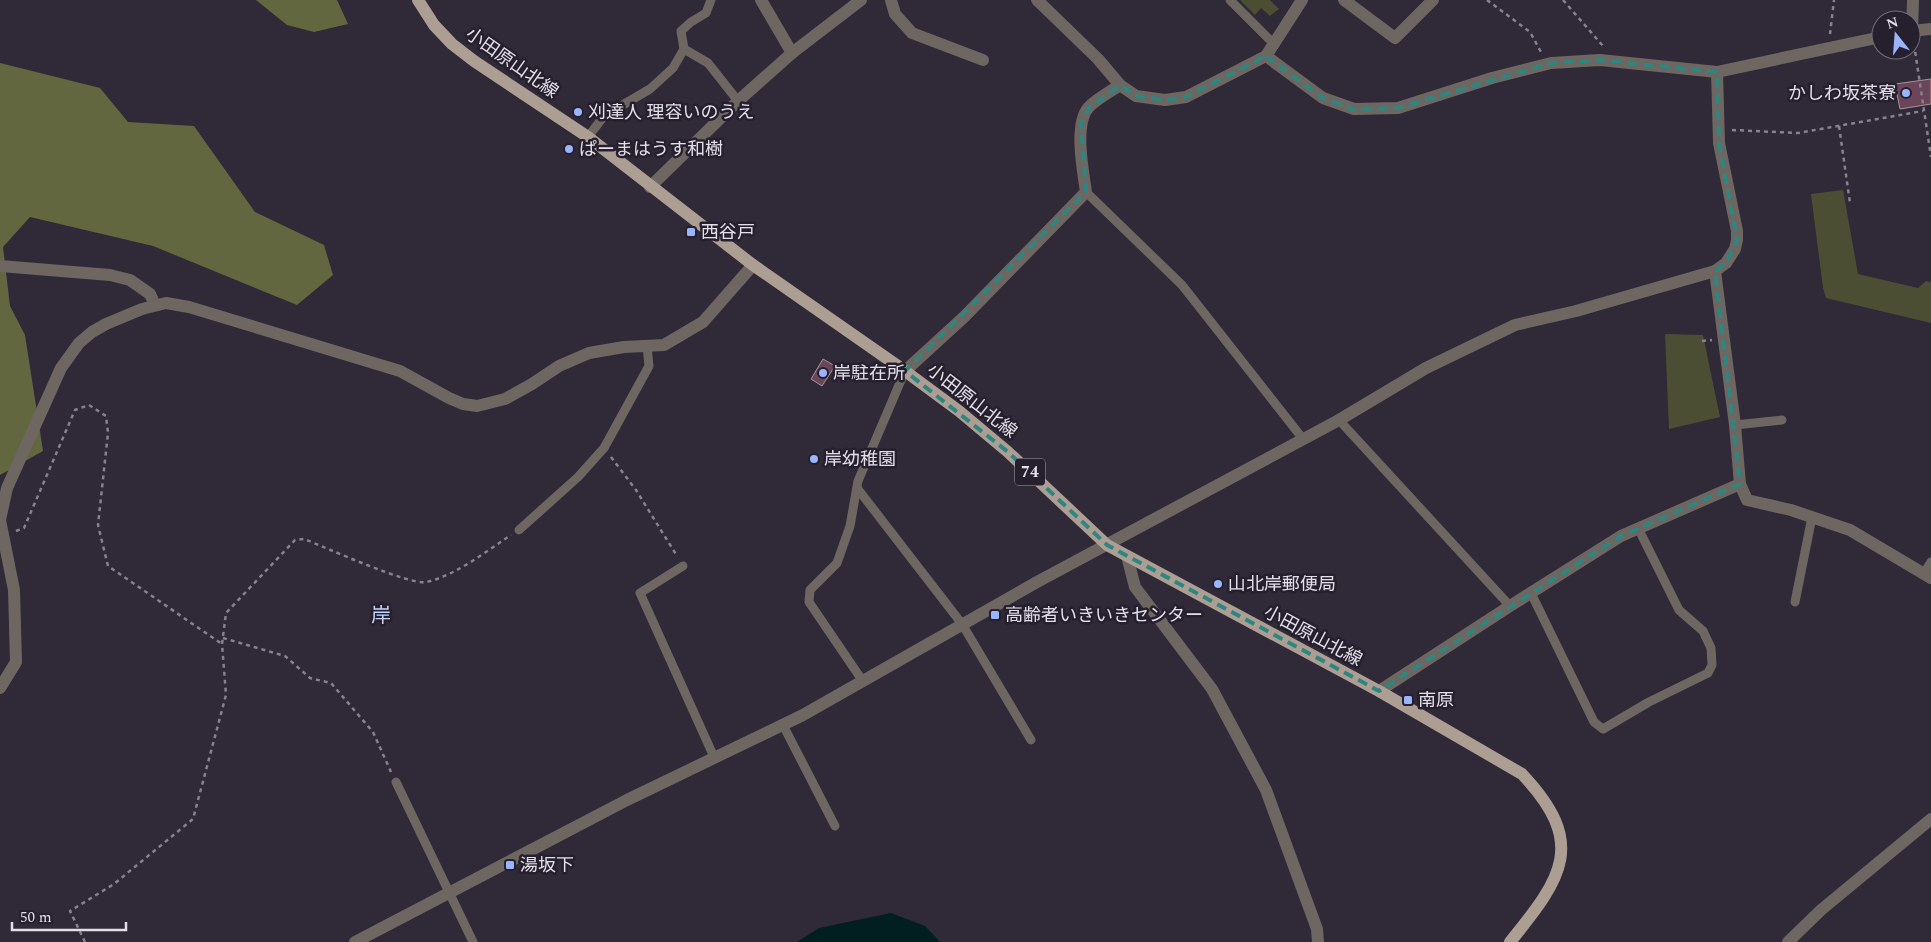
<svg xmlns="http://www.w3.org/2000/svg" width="1931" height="942" font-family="Spectral,'Noto Sans JP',serif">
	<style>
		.green { fill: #4b4e33 }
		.forest { fill: #63673f }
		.water { fill: #011e20 }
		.building { fill: #6b4559; stroke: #a7939c }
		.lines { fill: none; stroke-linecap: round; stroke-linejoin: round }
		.path { stroke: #87828e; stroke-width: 2.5; stroke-dasharray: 4 4; stroke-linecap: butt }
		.service { stroke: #6d6661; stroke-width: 9 }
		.minor { stroke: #6d6661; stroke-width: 12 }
		.tertiary { stroke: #6d6661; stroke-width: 12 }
		.primary { stroke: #ad9e94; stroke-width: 12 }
		.marked { fill: none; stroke: #2f8680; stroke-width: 4; stroke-dasharray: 10 6; stroke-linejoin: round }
		.poi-dot { fill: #9ab5fd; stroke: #251f2e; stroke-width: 2 }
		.labels { text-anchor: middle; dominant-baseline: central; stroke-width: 5; stroke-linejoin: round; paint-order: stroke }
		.shield { fill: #251f2e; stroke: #aaa5b1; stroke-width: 1 }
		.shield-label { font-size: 16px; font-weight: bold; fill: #e3dfe9 }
		.street-label { font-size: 18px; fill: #e3dfe9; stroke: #251f2e }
		.poi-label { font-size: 18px; fill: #e3dfe9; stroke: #251f2e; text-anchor: start }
		.quarter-label { font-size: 20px; fill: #c3d3fc; stroke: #251f2e }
	</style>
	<rect width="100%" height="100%" fill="#2f2938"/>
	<!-- green -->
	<g class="green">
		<polygon points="1240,0 1270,0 1279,9 1270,16 1261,8 1255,15"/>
		<polygon points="1843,190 1858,274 1918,288 1926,281 1931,282 1931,323 1826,298 1823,288 1811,194"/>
		<polygon points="1665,334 1703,335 1720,417 1669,429"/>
	</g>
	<!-- forest -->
	<g class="forest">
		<polygon points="256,0 337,0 348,24 314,32 287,25"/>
		<polygon points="0,63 100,88 128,122 194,126 255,212 324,245 333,275 297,305 153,246 30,217 3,247 10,306 25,335 43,451 0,475"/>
	</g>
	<!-- water -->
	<polygon class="water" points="891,913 925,926 940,942 797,942 819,928"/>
	<!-- building -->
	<g class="building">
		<polygon points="1931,79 1931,104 1900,109 1895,84"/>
		<polygon points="823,359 835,366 822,386 811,379"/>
	</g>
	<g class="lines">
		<!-- path -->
		<g class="path">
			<polyline points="1487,0 1530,32 1541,52"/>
			<polyline points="1563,0 1603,46"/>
			<polyline points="1830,34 1834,0"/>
			<polyline points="1914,44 1931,157"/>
			<polyline points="1839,126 1850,203"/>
			<polyline points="1732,130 1798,133 1923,111"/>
			<polyline points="1702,341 1712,340"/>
			<polyline points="611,457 636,490 677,556"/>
			<polyline points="16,531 24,528 75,410 89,405 106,416 108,433 98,525 108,566 222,644"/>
			<polyline points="223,638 285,656 310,678 331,683 373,732 391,772"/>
			<path d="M85,942L70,911L114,884L193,819L226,695L222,644L226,613L295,540L304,539C325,547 410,586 427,582C458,574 485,552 511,535"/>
		</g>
		<!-- service -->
		<g class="service">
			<polyline points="1230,0 1274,44"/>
			<polyline points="684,49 708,63 738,101"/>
			<polyline points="588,137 604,116 650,89 673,68 684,49 681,31 691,22 706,13 711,0"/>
			<polyline points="1086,192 1182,285 1303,439"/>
			<polyline points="1339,420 1510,606"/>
			<polyline points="1735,425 1782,420"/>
			<polyline points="857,488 962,624 1031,740"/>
			<polyline points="519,530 578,477 604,448 649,366 647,346"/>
			<polyline points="683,566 640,593 714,757"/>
			<polyline points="1924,573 1931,562"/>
			<polyline points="1531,593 1594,722 1603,729 1649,702 1708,673 1712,665 1711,648 1703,631 1679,610 1638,528"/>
			<polyline points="1795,602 1812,517"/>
			<polyline points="862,680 809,602 810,590 837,563 850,526 858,481 905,371"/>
			<polyline points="783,725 835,826"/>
			<polyline points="396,782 473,942"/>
		</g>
		<!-- minor -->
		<g class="minor">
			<polyline points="761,0 792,53"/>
			<polyline points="891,0 895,14 912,33 983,60"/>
			<polyline points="1037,0 1098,59 1120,85 1136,96 1165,100 1186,97 1266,56 1302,0"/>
			<polyline points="1344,0 1395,38 1433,0"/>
			<polyline points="1912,30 1913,0"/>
			<polyline points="1911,31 1931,29"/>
			<polyline points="1266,56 1323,98 1354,109 1398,108 1492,78 1551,63 1600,60 1717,72 1881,37"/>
			<polyline points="650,187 738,101 792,53 861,0"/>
			<polyline points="0,266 110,275 130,280 150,294 155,305"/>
			<polyline points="1715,271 1735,425 1740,484 1747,500 1791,510 1850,530 1931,578"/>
			<path d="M905,371L964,317L1086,192C1083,171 1074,125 1088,108C1096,99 1110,92 1120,85"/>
			<polyline points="0,520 7,488 61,368 79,343 92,332 106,324 142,309 166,303 189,307 400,371 449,398 463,404 477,406 505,399 532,384 559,366 589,353 624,347 664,345 703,322 753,265"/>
			<polyline points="0,520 14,590 16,662 0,688"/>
			<polyline points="1127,556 1135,587 1212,689 1266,790 1317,929 1318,942"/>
			<polyline points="1379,691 1510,606 1621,536 1740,484"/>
			<polyline points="355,942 627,800 803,715 1037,582 1339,420"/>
			<polyline points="1788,942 1821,910 1931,819"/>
		</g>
		<!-- tertiary -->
		<polyline class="tertiary" points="1339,420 1426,368 1515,325 1576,311 1715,271 1726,263 1735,249 1737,240 1737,231 1719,143 1717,72"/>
		<!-- primary -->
		<path class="primary" d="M418,0L434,25L452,44L474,61L588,137L753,265L905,371L959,411L1008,452L1107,545L1379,691L1522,774C1587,843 1563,877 1510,942"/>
	</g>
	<!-- marked area -->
	<path class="marked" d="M1266,56L1323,98L1354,109L1398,108L1551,63L1600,60L1717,72L1719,143L1737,240L1726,263L1715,271L1740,484L1621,536L1379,691L1107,545L1008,452L905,371L1086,192L1081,122L1089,108L1120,85L1136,96L1165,100L1186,97Z"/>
	<!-- markers -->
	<g class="poi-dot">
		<circle cx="1906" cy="93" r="5"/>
		<circle cx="578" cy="112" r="5"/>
		<circle cx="569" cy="149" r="5"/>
		<rect x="686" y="227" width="10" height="10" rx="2.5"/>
		<circle cx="823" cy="373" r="5"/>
		<circle cx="814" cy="459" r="5"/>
		<circle cx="1218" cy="584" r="5"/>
		<rect x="990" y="610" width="10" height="10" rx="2.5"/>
		<rect x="1403" y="695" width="10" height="10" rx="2.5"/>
		<rect x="505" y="860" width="10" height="10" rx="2.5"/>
	</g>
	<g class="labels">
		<!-- shield labels -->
		<rect class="shield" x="1015" y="458.5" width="30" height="27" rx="4"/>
		<g class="shield-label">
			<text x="1030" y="472">74</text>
		</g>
		<!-- street labels -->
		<g class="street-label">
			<text transform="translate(512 63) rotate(35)">小田原山北線</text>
			<text transform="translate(972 401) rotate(38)">小田原山北線</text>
			<text transform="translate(1313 636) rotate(28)">小田原山北線</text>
		</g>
		<!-- poi labels -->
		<g class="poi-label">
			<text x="1896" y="93" text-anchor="end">かしわ坂茶寮</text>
			<text x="588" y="112">刈達人 理容いのうえ</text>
			<text x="579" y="149">ぱーまはうす和樹</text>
			<text x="701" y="232">西谷戸</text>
			<text x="833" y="373">岸駐在所</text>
			<text x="824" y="459">岸幼稚園</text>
			<text x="1228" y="584">山北岸郵便局</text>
			<text x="1005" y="615">高齢者いきいきセンター</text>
			<text x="1418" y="700">南原</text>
			<text x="520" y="865">湯坂下</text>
		</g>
		<!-- quarter labels -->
		<g class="quarter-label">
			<text x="381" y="616">岸</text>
		</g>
	</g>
	<!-- north arrow -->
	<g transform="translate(1896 35) rotate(343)"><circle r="24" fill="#251f2e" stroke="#716c79"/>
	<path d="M0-4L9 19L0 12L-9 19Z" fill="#9ab5fd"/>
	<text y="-8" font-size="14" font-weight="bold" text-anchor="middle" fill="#e3dfe9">N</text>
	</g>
	<!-- scale -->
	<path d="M12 922v8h114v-8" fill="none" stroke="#e3dfe9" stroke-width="2.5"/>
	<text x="20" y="922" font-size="15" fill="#e3dfe9" stroke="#251f2e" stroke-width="4" paint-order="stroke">50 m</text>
</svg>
